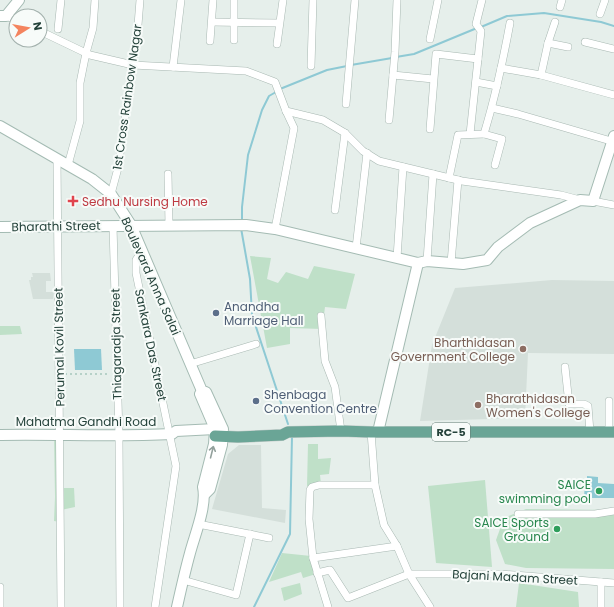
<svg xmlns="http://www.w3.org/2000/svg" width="614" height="607" font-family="Poppins,sans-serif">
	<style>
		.built { fill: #d4dfda }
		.green { fill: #bfe0c8 }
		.water { fill: #8ec9d4 }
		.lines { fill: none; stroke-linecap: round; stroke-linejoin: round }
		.stream { stroke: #8ec9d4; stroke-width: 2 }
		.street-casing { stroke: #a8b8b2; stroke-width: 8 }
		.secondary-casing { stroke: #a4bbb3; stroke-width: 12 }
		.primary-casing { stroke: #c2cac8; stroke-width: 12 }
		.path { stroke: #86b3a5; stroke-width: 1; stroke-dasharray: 2 3; stroke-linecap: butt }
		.street { stroke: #fff; stroke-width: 7 }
		.secondary { stroke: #fff; stroke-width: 10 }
		.primary { stroke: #6aa596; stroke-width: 11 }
		.oneway { stroke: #92a09c }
		.health-dot { fill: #e0444e; stroke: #f7fbf9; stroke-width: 1.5 }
		.service-dot { fill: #5c6f8a; stroke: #f7fbf9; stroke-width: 1.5 }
		.education-dot { fill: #8d6e63; stroke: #f7fbf9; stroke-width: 1.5 }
		.leisure-dot { fill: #2e9e5b; stroke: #f7fbf9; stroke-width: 1.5 }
		.labels { text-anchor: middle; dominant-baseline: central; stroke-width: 4; stroke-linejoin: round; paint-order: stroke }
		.shield { fill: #f7fbf9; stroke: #637a73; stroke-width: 1 }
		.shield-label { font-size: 11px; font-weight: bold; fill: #24423a }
		.street-label { font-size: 12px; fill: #24423a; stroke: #f7fbf9 }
		.health-label { font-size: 12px; fill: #be3a42; stroke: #f7fbf9; text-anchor: start }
		.service-label { font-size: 12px; fill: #4e5e75; stroke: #f7fbf9; text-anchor: start }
		.education-label { font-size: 12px; fill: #785e54; stroke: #f7fbf9; text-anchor: end }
		.leisure-label { font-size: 12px; fill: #27864d; stroke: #f7fbf9; text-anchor: end }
	</style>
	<rect width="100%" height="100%" fill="#e6efeb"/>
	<!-- built -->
	<g class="built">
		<polygon points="32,273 50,273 51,281 46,281 46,292 54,292 53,299 33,299 29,280 31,280 31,277 33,277"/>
		<polygon points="552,280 614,281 614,354 528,353 525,418 420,421 432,345 455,288"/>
		<polygon points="239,445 261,445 262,508 286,510 285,523 212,509 228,454"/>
	</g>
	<!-- green -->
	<g class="green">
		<polygon points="250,256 271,258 267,279 278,283 286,272 308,279 314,266 355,274 346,309 325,307 322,329 290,328 290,344 267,348"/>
		<polygon points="0,326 20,326 22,334 0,335"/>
		<polygon points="54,435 59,435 60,522 54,521 55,497"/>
		<polygon points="308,444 318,444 318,459 331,458 329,474 320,475 321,484 307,486"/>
		<polygon points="485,480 492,567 436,563 428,486"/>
		<polygon points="61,488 74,488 75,507 61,510"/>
		<polygon points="526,509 614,510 614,569 526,568 505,564 496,540 504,518"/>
		<polygon points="282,553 311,556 316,574 303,578 301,572 269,582"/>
		<polygon points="300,583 302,594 284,601 281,588"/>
		<polygon points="519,583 578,592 579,607 516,607"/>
	</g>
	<!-- water -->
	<g class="water">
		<polygon points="74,349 101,349 102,370 75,370"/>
		<polygon points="587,476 598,477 598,483 614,484 614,498 584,498 585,483 587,483"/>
	</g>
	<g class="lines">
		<!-- stream -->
		<g class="stream">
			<polyline points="481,27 507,16 544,13 601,22 614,26"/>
			<polyline points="396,57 414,54 477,28"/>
			<polyline points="351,65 392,58"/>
			<polyline points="280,89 327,70 347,66"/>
			<polyline points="242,221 242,207 248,155 262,110 269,96 276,92"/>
			<polyline points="241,228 250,279 252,315 288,424"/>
			<polyline points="254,607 290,534 292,436"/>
		</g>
		<defs>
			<g id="street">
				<polyline points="560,7 562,0"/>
				<polyline points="600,14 605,0"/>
				<polyline points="4,15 16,20"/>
				<polyline points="212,22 279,23"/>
				<polyline points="58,29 61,0"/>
				<polyline points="40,31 90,55 133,65 246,71 275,82 286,111 294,128 275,229"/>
				<polyline points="430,39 438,0"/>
				<polyline points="234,40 234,0"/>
				<polyline points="210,41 213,0"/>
				<polyline points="585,42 614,49"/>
				<polyline points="548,43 568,47"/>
				<polyline points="277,44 283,0"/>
				<polyline points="311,66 313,0"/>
				<polyline points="173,67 181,0"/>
				<polyline points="501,68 541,75 614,95"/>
				<polyline points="393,75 433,79"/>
				<polyline points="541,75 548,43 555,22"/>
				<polyline points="476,82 497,86"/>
				<polyline points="346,104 355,0"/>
				<polyline points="492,108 518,114 614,142"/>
				<polyline points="286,111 323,120 345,133 363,151 379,161 462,181 561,195 580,200"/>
				<polyline points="389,120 395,52 397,0"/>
				<polyline points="430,129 436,54 478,59"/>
				<polyline points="470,134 481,31 476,24 482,0"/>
				<polyline points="484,134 502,139 495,165"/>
				<polyline points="57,159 61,607"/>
				<polyline points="68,165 80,121 80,83 86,53 93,28 95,0"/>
				<polyline points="168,174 169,225"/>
				<path d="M449,178L458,135L484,134C495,98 503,61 510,23"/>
				<polyline points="111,194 118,168 138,25 140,0"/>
				<polyline points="593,201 614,205"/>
				<polyline points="335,210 345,133"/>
				<polyline points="113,226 119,436 120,607"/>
				<polyline points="356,248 367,153"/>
				<polyline points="142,251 136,260 136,273 176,466 155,607"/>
				<polyline points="397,258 403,167"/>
				<polyline points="427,261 433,174"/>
				<polyline points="451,263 458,180"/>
				<polyline points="321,316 325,361 335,387 341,431"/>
				<polyline points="190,364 256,344"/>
				<polyline points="565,367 569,404 584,404 588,406 590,432"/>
				<polyline points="371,432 375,485 384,525 397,546 409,574 430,607"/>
				<polyline points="609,432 609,401"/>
				<polyline points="518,514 595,514 614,511"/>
				<polyline points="198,524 269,538"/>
				<polyline points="313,558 309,519 310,490 312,487 319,485 375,485"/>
				<polyline points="317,573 330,570 348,598 409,574 500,574 614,583"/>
				<polyline points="183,580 236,595 250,534"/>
				<polyline points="601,582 601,607"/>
				<polyline points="0,587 0,607"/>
				<polyline points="328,607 313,558 397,546"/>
			</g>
			<g id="secondary">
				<polyline points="0,16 6,16 19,0"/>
				<polyline points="0,126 92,179 111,194 131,225 202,391 206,392 223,429 222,445 210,489 205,494"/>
				<polyline points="0,227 246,225 275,229 418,263 427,261 463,264 487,260 498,247 530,223 580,200 593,201 614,136"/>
				<polyline points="378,432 418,263"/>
				<path d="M0,435C57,434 115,437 172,434L176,431L215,429"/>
				<path d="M177,607C181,589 185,571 190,553C195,534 207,506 203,487L214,444L215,429L200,394L202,391"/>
			</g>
			<polyline id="primary" points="215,436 238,437 282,435 288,432 341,431 371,432 614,432"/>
		</defs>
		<!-- street casing -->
		<use href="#street" class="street-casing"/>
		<!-- secondary casing -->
		<use href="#secondary" class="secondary-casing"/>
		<!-- primary casing -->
		<use href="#primary" class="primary-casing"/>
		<!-- path -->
		<polyline class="path" points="65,374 110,374"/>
		<!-- street -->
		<use href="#street" class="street"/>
		<!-- secondary -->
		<use href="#secondary" class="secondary"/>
		<!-- primary -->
		<use href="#primary" class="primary"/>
	</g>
	<!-- one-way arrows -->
	<defs><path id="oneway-shaft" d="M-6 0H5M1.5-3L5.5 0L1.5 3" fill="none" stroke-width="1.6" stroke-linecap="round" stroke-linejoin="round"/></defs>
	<use class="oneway" href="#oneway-shaft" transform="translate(212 452) rotate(-76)"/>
	<!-- markers -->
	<path class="health-dot" d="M71 195h4v4h4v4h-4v4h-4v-4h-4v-4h4z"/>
	<g class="service-dot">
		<circle cx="216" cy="313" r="4"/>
		<circle cx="256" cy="401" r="4"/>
	</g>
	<g class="education-dot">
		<circle cx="523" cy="349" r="4"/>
		<circle cx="478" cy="405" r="4"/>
	</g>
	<g class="leisure-dot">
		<circle cx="599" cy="491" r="4"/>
		<circle cx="557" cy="529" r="4"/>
	</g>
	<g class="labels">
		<!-- shield labels -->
		<rect class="shield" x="432" y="423" width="38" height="18" rx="3"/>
		<g class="shield-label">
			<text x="451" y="432">RC-5</text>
		</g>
		<!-- street labels -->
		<g class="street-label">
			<text transform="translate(127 97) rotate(-82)">1st Cross Rainbow Nagar</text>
			<text transform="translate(56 226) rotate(-1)">Bharathi Street</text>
			<text transform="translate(151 276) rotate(66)">Boulevard Anna Salai</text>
			<text transform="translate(116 344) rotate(-91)">Thiagaradja Street</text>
			<text transform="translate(151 345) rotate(78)">Sankara Das Street</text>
			<text transform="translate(59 347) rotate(-91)">Perumal Kovil Street</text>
			<text x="86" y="421">Mahatma Gandhi Road</text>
			<text transform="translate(515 577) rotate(3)">Bajani Madam Street</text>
		</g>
		<!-- health labels -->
		<g class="health-label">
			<text x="82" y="201">Sedhu Nursing Home</text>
		</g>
		<!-- service labels -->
		<g class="service-label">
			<text x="224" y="306">Anandha<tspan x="224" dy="14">Marriage Hall</tspan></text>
			<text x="264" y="394">Shenbaga<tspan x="264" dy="14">Convention Centre</tspan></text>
		</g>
		<!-- education labels -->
		<g class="education-label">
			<text x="515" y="342">Bharthidasan<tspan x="515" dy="14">Government College</tspan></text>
			<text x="486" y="398" text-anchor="start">Bharathidasan<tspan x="486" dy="14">Women's College</tspan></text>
		</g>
		<!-- leisure labels -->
		<g class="leisure-label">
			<text x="591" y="484">SAICE<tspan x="591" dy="14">swimming pool</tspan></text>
			<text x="549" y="522">SAICE Sports<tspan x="549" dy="14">Ground</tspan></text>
		</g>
	</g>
	<!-- north arrow -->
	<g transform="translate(28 28) rotate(79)"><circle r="19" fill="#f7fbf9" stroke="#a3b1ad"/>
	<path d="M0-3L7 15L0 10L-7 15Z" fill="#f4845f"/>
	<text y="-6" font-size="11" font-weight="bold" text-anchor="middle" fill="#24423a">N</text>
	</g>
</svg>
